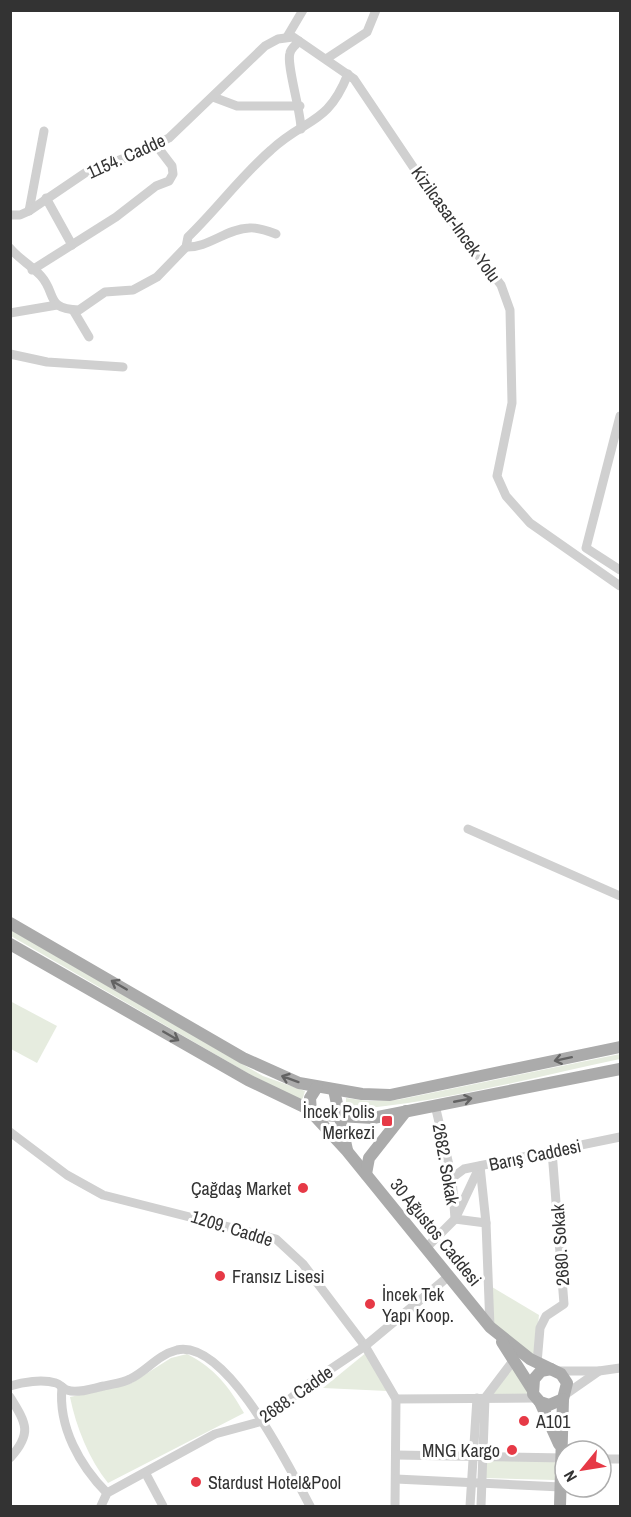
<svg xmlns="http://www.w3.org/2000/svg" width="631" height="1517" font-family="'Archivo Narrow',sans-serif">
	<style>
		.green { fill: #e6ecdf }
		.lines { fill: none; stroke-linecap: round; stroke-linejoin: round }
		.minor { stroke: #d0d0d0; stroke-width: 9 }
		.major { stroke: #ababab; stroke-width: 12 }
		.oneway { stroke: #636363 }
		.poi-dot { fill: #e63946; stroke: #fff; stroke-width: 2 }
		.labels { text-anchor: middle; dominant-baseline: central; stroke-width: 6; stroke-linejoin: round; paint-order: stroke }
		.street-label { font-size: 18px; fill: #333; stroke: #fff }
		.poi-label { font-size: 18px; fill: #333; stroke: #fff; text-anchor: start }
	</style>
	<rect width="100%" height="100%" fill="#fff"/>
	<!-- green -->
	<g class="green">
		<polygon points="11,930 263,1076 305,1091 302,1101 251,1075 11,936"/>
		<polygon points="10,1001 57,1026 37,1063 11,1049"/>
		<path d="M620,1054V1059C530,1078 439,1103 346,1110V1098L368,1101L397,1100Z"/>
		<polygon points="492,1287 539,1315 534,1360 491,1322"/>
		<polygon points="367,1352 387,1391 323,1388"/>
		<path d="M187,1354C215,1368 229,1387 244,1413L108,1483C89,1459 76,1427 70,1397L130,1384L171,1358Z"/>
		<polygon points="512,1367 533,1396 493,1394"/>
		<polygon points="486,1458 555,1460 555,1480 486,1478"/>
	</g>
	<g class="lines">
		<!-- minor -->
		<g class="minor">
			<polyline points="287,37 303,10"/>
			<path d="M299,41C296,45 291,48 290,53C286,64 301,111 301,129"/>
			<polyline points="326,59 367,32 376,10"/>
			<polyline points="213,97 237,106 300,106"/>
			<polyline points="46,198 72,245"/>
			<polyline points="29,211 44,131"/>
			<polyline points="10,215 20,215 29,211 85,173 138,153 169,138 265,46 278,39 293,37 354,79 432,195 501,285 510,310 512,403 497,476 506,496 530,523 620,586"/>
			<path d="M186,247C208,248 226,229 249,228C257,227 268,231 276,234"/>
			<path d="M10,248C19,259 32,266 41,276C57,294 45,309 79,310L105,292L133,290L157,277L186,247L188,237C217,209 241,176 271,150C307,117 327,126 348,74"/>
			<polyline points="32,270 116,217 156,186 169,181 173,174 172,166 156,145"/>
			<polyline points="73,310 89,337"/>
			<polyline points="10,313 57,305"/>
			<polyline points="10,354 47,362 123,367"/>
			<polyline points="620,416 586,548 620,570"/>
			<polyline points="468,829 620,896"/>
			<polyline points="10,1132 67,1175 103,1195 276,1239 303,1264 365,1346 396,1399 395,1506"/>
			<polyline points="480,1166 486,1223 490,1327"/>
			<polyline points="479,1168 455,1219 486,1223"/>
			<polyline points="452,1178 464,1169 620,1137"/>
			<polyline points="426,1248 455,1219 452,1178 435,1105"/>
			<polyline points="537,1363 540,1328 546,1316 564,1304 552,1151"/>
			<polyline points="557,1371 599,1371 620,1368"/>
			<path d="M10,1386C23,1382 42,1379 56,1383C60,1384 63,1389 67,1390C78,1394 93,1388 104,1386C112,1384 123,1383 130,1379C147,1371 157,1355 177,1350C227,1339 290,1469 310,1506"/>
			<path d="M62,1387C58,1427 80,1466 107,1493"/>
			<polyline points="566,1394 599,1371"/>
			<path d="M10,1397C26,1423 33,1433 10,1458"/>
			<polyline points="396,1399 536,1398"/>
			<polyline points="396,1455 565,1458"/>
			<polyline points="601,1459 620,1459"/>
			<polyline points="146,1474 163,1506"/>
			<polyline points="396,1479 561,1487"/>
			<polyline points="101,1506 107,1493 215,1434 263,1421 307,1385 365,1346 449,1276"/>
			<polyline points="470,1506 477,1398"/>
			<polyline points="481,1506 485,1398 513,1361"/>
		</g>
		<!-- major -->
		<g class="major">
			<polyline points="10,923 243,1058 299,1083 362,1094 390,1095 620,1047"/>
			<polyline points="10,944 248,1080 321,1115 373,1118 620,1069"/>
			<polyline points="317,1087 310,1098 311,1112 347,1151 490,1327 530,1359 561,1374 567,1383 563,1399 560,1506"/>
			<polyline points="334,1090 347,1150"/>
			<polyline points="366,1174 369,1158 406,1111"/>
			<polyline points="502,1342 532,1389"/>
			<polyline points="551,1369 541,1371 534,1379 533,1394 540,1402 549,1405 563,1399"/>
			<polyline points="540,1402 559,1444"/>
		</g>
	</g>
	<!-- one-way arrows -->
	<defs><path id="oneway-shaft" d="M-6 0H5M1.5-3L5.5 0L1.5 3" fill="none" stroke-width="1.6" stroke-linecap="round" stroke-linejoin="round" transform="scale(1.5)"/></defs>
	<g class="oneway">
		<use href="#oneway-shaft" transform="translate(119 985) rotate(-150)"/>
		<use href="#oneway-shaft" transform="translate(171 1036) rotate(30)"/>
		<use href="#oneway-shaft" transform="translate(563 1059) rotate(168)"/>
		<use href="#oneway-shaft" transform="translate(290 1079) rotate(-160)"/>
		<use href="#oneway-shaft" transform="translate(463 1100) rotate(-11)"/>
	</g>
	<!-- markers -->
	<g class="poi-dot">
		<rect x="381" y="1115" width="12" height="12" rx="3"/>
		<circle cx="303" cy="1188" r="6"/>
		<circle cx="220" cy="1276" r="6"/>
		<circle cx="370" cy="1304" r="6"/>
		<circle cx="524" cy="1421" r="6"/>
		<circle cx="512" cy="1450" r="6"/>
		<circle cx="196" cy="1482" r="6"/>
	</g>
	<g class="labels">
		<!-- street labels -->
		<g class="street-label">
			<text transform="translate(126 156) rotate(-24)">1154. Cadde</text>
			<text transform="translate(456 224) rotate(54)">Kizilcasar-Incek Yolu</text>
			<text transform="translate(535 1155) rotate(-12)">Barış Caddesi</text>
			<text transform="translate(446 1164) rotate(80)">2682. Sokak</text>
			<text transform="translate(232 1228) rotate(17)">1209. Cadde</text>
			<text transform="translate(436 1232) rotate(51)">30 Ağustos Caddesi</text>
			<text transform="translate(560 1245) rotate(-94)">2680. Sokak</text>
			<text transform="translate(296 1394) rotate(-35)">2688. Cadde</text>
		</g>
		<!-- poi labels -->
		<g class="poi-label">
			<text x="375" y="1111" text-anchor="end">İncek Polis<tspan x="375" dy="21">Merkezi</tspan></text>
			<text x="291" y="1188" text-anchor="end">Çağdaş Market</text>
			<text x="232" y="1276">Fransız Lisesi</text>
			<text x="382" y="1294">İncek Tek<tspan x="382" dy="21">Yapı Koop.</tspan></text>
			<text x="536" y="1421">A101</text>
			<text x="500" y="1450" text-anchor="end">MNG Kargo</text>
			<text x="208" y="1482">Stardust Hotel&amp;Pool</text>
		</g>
	</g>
	<!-- border -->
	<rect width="631" height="1517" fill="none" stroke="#333333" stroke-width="24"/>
	<!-- north arrow -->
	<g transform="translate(583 1469) rotate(240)"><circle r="28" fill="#ffffff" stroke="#adadad" stroke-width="1.5"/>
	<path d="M0-4.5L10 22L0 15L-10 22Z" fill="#e63946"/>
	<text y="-9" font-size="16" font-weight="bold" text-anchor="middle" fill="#333333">N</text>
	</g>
</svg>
